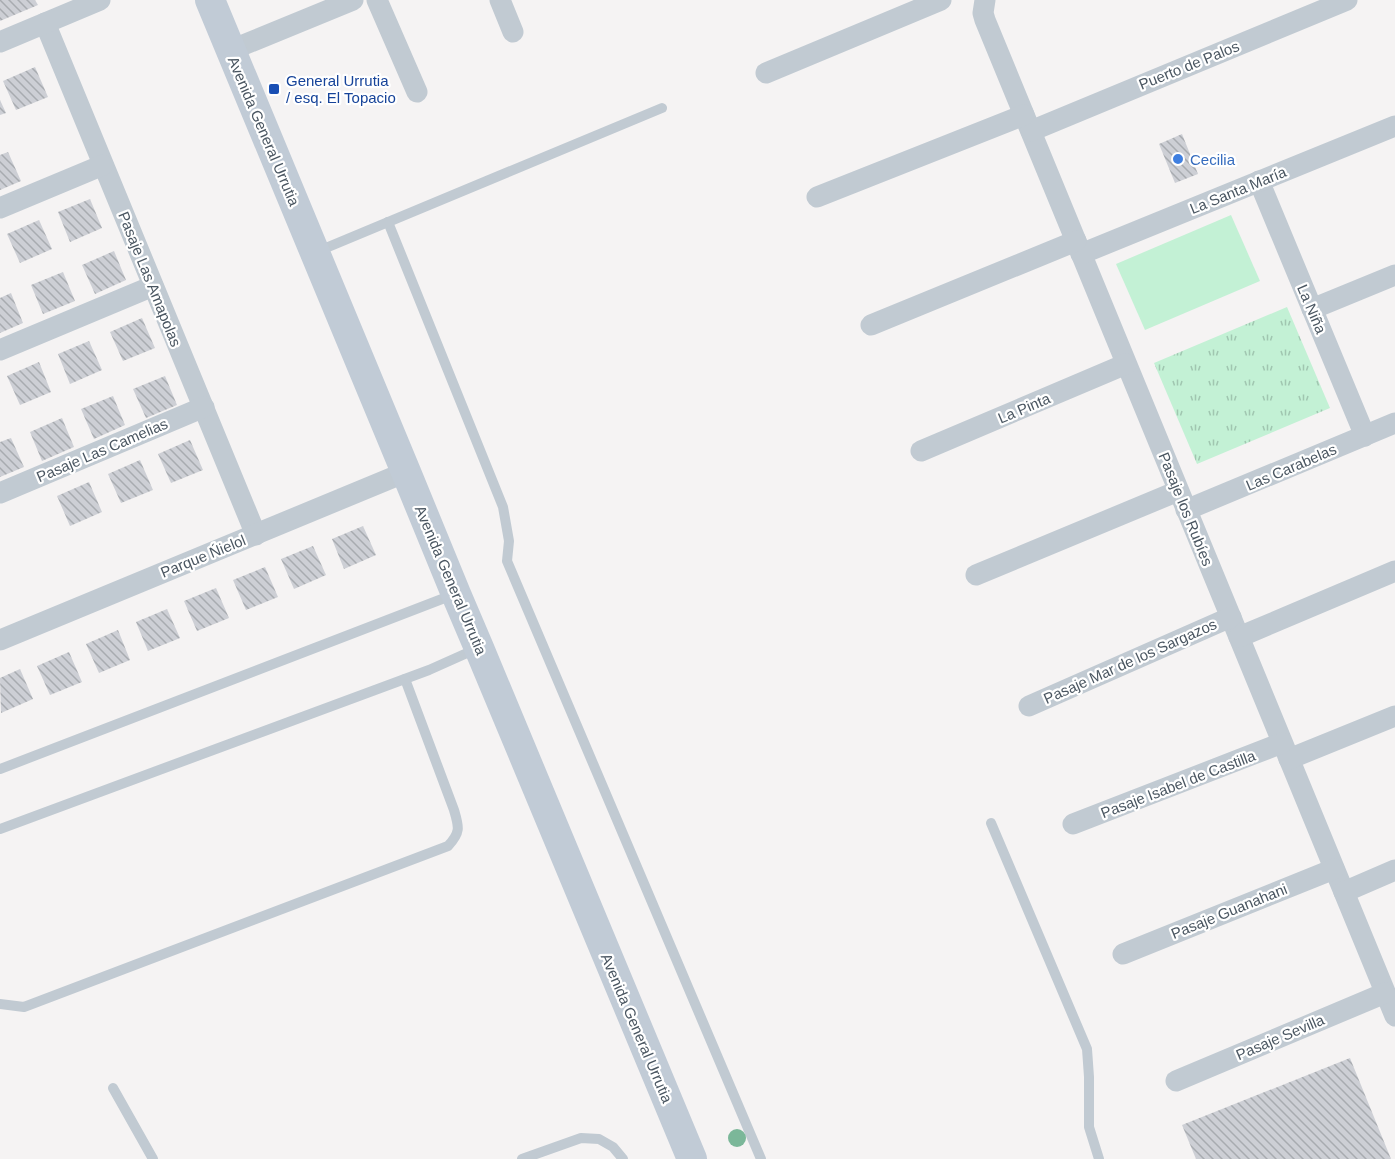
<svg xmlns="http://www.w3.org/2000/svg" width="1395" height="1159" font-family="Helvetica,sans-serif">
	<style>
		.grass { fill: url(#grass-tufts) }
		.garden { fill: #c3f1d5 }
		.building { fill: url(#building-back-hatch) }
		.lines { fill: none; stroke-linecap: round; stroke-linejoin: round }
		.service { stroke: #c1cad2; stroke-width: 10 }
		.minor { stroke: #c1cad2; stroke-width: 21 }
		.secondary { stroke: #c1cbd6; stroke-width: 30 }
		.tree { fill: #7bb799 }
		.transit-dot { fill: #1a4fb4; stroke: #fff; stroke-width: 2 }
		.shop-dot { fill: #3f7fe0; stroke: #fff; stroke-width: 2 }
		.labels { text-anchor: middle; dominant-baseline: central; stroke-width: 4.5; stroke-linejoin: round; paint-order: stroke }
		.street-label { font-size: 15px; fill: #4a5661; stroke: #fff }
		.transit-label { font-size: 15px; fill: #164399; stroke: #fff; text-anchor: start }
		.shop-label { font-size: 15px; fill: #366cbe; stroke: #fff; text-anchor: start }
	</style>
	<defs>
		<pattern id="grass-tufts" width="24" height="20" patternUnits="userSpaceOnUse" patternTransform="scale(1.5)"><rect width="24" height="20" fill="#c3f1d5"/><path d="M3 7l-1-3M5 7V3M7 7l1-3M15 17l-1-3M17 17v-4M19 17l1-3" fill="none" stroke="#a0c6b0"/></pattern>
		<pattern id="building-back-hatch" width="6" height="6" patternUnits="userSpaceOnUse" patternTransform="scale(1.5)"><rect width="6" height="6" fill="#cdcfd5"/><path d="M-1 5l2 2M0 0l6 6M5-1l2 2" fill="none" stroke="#a8abb0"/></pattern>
	</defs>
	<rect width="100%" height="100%" fill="#f5f3f3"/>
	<!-- grass -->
	<polygon class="grass" points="1287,307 1330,408 1197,464 1154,363"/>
	<!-- garden -->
	<polygon class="garden" points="1231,215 1260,281 1145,330 1116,264"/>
	<!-- building -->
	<g class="building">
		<polygon points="0,0 35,0 38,5 0,21"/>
		<polygon points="35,67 48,97 16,110 3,81"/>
		<polygon points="0,100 6,113 0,115"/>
		<polygon points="1182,134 1198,174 1175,183 1159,144"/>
		<polygon points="8,152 21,181 0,190 0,155"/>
		<polygon points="90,199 102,228 70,242 58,212"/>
		<polygon points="39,220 52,249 20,263 7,234"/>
		<polygon points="114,251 126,280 95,294 82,265"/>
		<polygon points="63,272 75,301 43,314 31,285"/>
		<polygon points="11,293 23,323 0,333 0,298"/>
		<polygon points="142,318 155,348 123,361 110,332"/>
		<polygon points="89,341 102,370 70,384 58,354"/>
		<polygon points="39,362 51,392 20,405 7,376"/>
		<polygon points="165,376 177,405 146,418 133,389"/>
		<polygon points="113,396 125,425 94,439 81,409"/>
		<polygon points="62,418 74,447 42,461 30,432"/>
		<polygon points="11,438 24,467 0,477 0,442"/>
		<polygon points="190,440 203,470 171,483 158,454"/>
		<polygon points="140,460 153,490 121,503 108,474"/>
		<polygon points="89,482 102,512 70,526 57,496"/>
		<polygon points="363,526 376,555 344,569 332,539"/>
		<polygon points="313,546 326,575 294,589 281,559"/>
		<polygon points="265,567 278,597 246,610 233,580"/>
		<polygon points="216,588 229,618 197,631 184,601"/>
		<polygon points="167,609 180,638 148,651 136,622"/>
		<polygon points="118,630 130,660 99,673 86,644"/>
		<polygon points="69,652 82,682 50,695 37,666"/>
		<polygon points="20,669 33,699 1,713 0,678"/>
		<polygon points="1350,1058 1391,1159 1196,1159 1182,1125"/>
	</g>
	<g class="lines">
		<!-- service -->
		<g class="service">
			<polyline points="388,222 503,507 509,541 507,561 761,1159"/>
			<polyline points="316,252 662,108"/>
			<polyline points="0,769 455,594"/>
			<polyline points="991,823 1087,1049 1089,1077 1089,1127 1099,1159"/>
			<polyline points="0,829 429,670 476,649"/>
			<path d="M0,1004L24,1007L448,846C461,832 459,827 454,810L405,679"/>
			<polyline points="113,1088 153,1159"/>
			<polyline points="522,1159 581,1138 599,1139 613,1147 623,1159"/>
		</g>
		<!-- minor -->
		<g class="minor">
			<polyline points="377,0 417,92"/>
			<polyline points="500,0 513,32"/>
			<polyline points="985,0 983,13 985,20 1395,1016"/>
			<polyline points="45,23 256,535"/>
			<polyline points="0,42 100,0"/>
			<polyline points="231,50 353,0"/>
			<polyline points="766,73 941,0"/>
			<polyline points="1031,131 1347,0"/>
			<polyline points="1259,181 1365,436"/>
			<polyline points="817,197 1024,115"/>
			<polyline points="0,208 103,165"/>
			<polyline points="1081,254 1395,126"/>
			<polyline points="1312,309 1395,275"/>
			<polyline points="871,325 1076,241"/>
			<polyline points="0,350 153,286"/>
			<polyline points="921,451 1126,364"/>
			<polyline points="0,493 204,407"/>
			<polyline points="1186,510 1395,423"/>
			<polyline points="976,575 1178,491"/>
			<polyline points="1239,637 1395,571"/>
			<polyline points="0,640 406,472"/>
			<polyline points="1029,706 1231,617"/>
			<polyline points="1289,759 1395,716"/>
			<polyline points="1073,824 1282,743"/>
			<polyline points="1344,892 1395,870"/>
			<polyline points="1123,954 1334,869"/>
			<polyline points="1176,1081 1385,993"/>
		</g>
		<!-- secondary -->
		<polyline class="secondary" points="210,0 406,472 456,594 479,648 692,1159"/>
	</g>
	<!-- trees -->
	<circle class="tree" cx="737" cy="1138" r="9"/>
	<!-- markers -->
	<rect class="transit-dot" x="268" y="83" width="12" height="12" rx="3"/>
	<circle class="shop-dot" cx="1178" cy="159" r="6"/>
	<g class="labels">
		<!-- street labels -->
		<g class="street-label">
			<text transform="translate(1189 65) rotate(-22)">Puerto de Palos</text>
			<text transform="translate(264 131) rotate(67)">Avenida General Urrutia</text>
			<text transform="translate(1238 190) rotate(-22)">La Santa María</text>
			<text transform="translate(150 279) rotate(68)">Pasaje Las Amapolas</text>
			<text transform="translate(1312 309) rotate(67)">La Niña</text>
			<text transform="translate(1024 408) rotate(-23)">La Pinta</text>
			<text transform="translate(102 450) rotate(-23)">Pasaje Las Camelias</text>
			<text transform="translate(1291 467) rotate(-23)">Las Carabelas</text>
			<text transform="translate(1186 509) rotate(68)">Pasaje los Rubíes</text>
			<text transform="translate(203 556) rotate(-22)">Parque Ńielol</text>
			<text transform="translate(451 580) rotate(67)">Avenida General Urrutia</text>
			<text transform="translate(1130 661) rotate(-24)">Pasaje Mar de los Sargazos</text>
			<text transform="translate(1178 784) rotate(-21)">Pasaje Isabel de Castilla</text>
			<text transform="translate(1229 911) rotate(-22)">Pasaje Guanahani</text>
			<text transform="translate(637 1028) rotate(67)">Avenida General Urrutia</text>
			<text transform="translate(1280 1037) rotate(-23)">Pasaje Sevilla</text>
		</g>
		<!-- transit labels -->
		<g class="transit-label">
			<text x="286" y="80">General Urrutia<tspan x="286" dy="17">/ esq. El Topacio</tspan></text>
		</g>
		<!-- shop labels -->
		<g class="shop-label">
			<text x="1190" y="159">Cecilia</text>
		</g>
	</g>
</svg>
